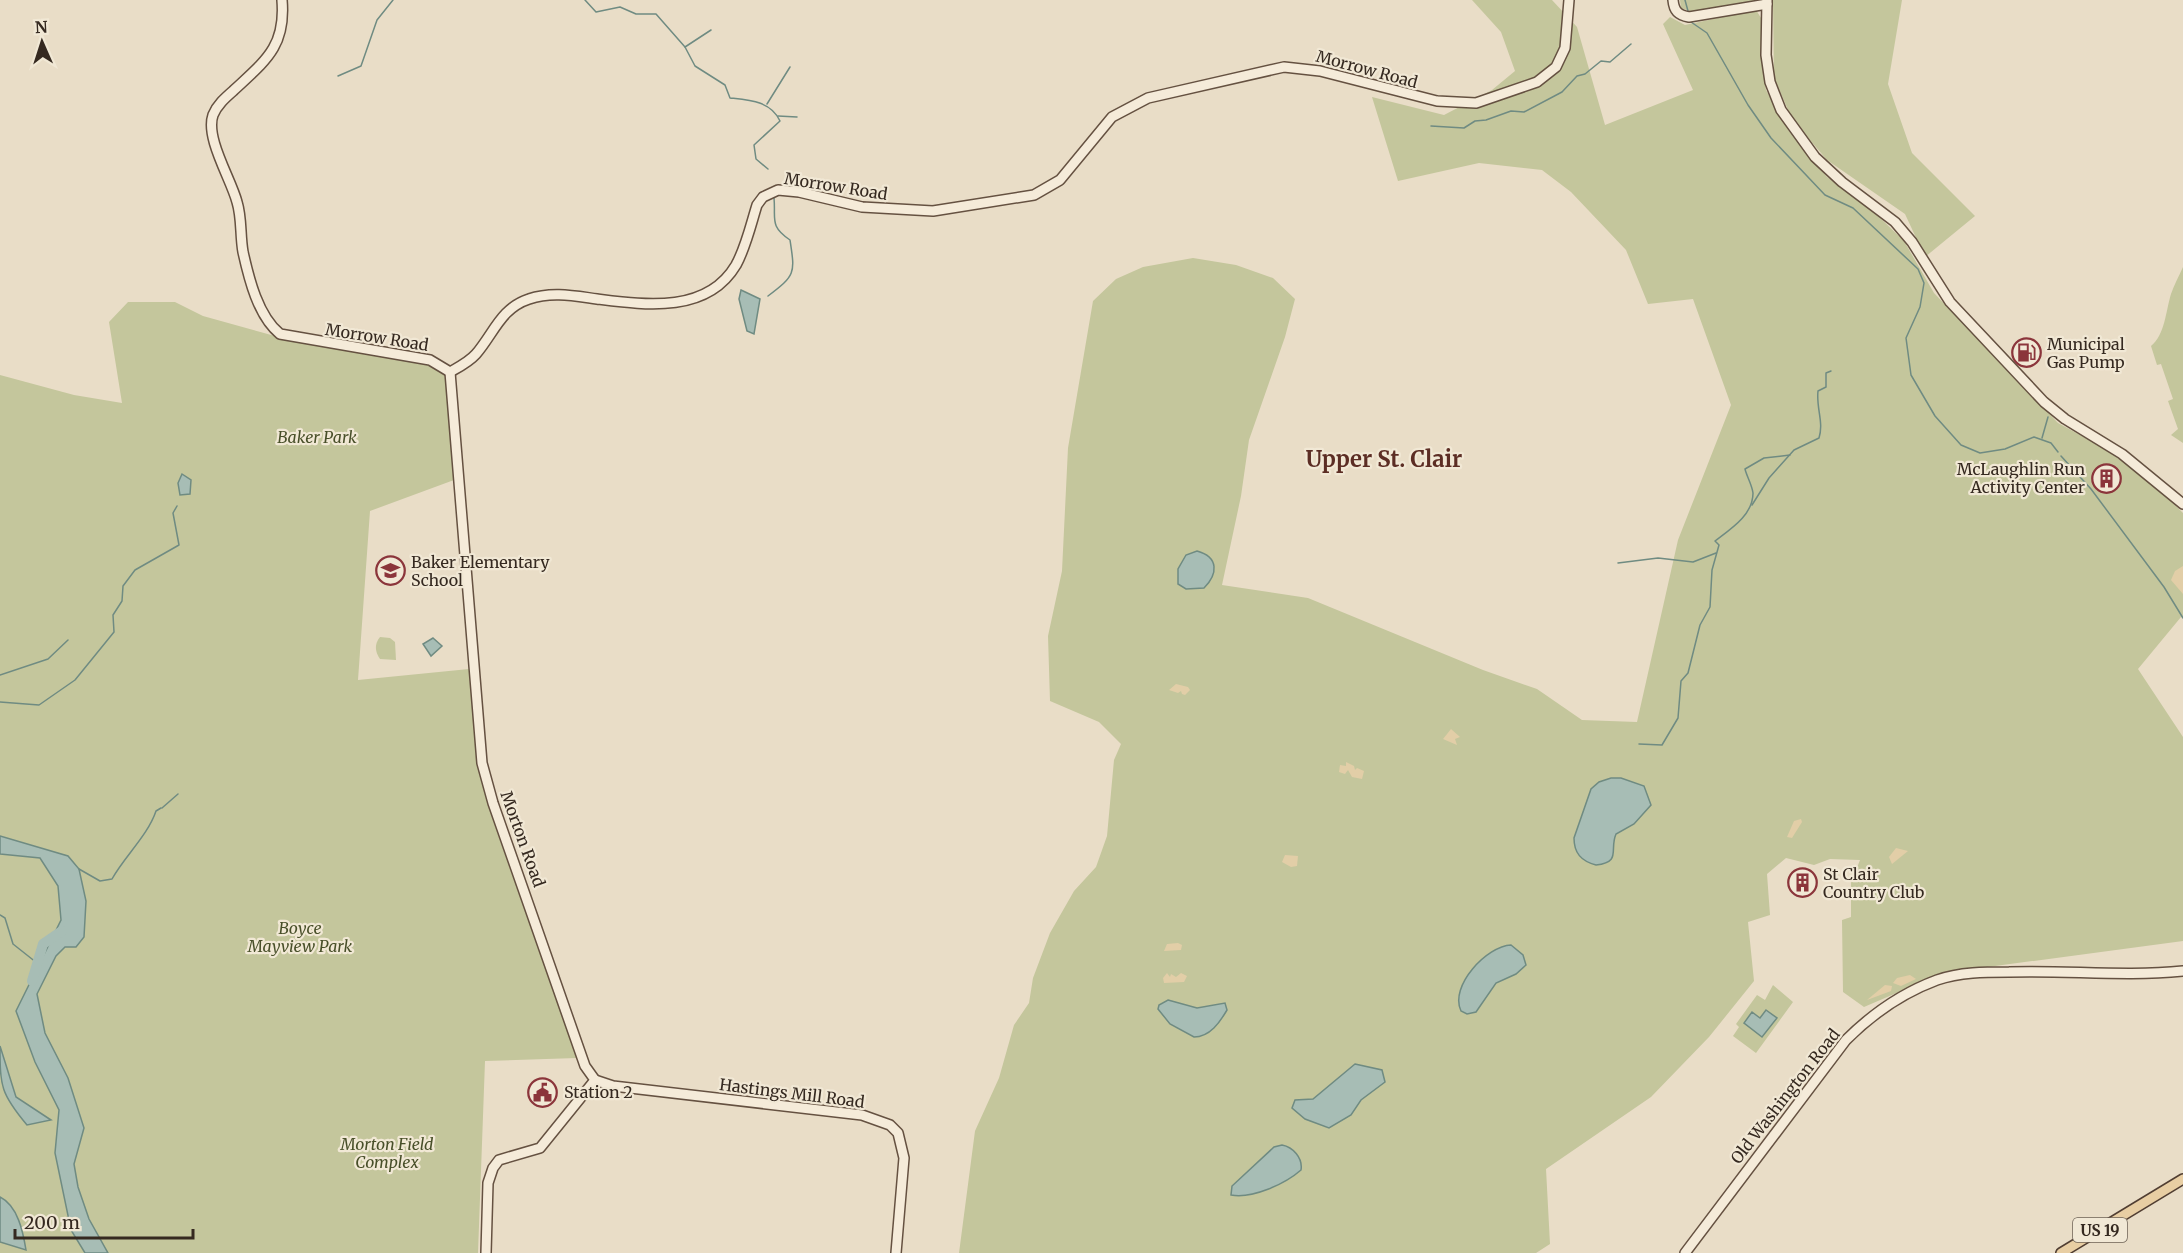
<svg xmlns="http://www.w3.org/2000/svg" width="2183" height="1253" font-family="Merriweather,serif">
	<style>
		.green { fill: #c4c69c }
		.sand { fill: #e2cea7 }
		.water { fill: #a7bdb5; stroke: #6f8b82; stroke-width: 1.5 }
		.lines { fill: none; stroke-linecap: round; stroke-linejoin: round }
		.stream { stroke: #6f8b82; stroke-width: 1.5 }
		.river { stroke: #a7bdb5; stroke-width: 10 }
		.secondary-casing { stroke: #655141; stroke-width: 12 }
		.primary-casing { stroke: #513e32; stroke-width: 12 }
		.secondary { stroke: #f5ebd9; stroke-width: 9 }
		.primary { stroke: #e8cea3; stroke-width: 9 }
		.labels { text-anchor: middle; dominant-baseline: central; stroke-width: 4.5; stroke-linejoin: round; paint-order: stroke }
		.shield { fill: #f1e8d5; stroke: #6d6256; stroke-width: 1.5 }
		.shield-label { font-size: 15px; font-weight: bold; fill: #352920 }
		.street-label { font-size: 16px; fill: #352920; stroke: #f1e8d5 }
		.poi-label { font-size: 16px; fill: #352920; stroke: #f1e8d5; text-anchor: start }
		.park-label { font-size: 16px; font-style: italic; fill: #484f29; stroke: #f1e8d5 }
		.district-label { font-size: 22px; font-weight: bold; fill: #5c2d24; stroke: #f1e8d5 }
	</style>
	<rect width="100%" height="100%" fill="#e9ddc7"/>
	<!-- green -->
	<g class="green">
		<polygon points="1472,0 1552,0 1577,27 1605,125 1693,90 1663,24 1670,17 1685,25 1756,10 1763,21 1762,62 1766,90 1789,131 1827,177 1873,211 1904,241 1934,293 2058,423 2104,448 2154,484 2183,513 2183,618 2181,617 2138,669 2183,737 2183,941 1943,973 1864,1007 1843,992 1842,920 1851,917 1851,883 1860,860 1830,859 1814,865 1786,858 1767,874 1770,915 1748,922 1754,981 1709,1037 1651,1097 1546,1169 1550,1244 1536,1253 959,1253 975,1131 999,1078 1014,1025 1029,1003 1033,978 1050,933 1074,891 1096,867 1107,836 1114,760 1121,744 1099,722 1050,701 1048,636 1062,571 1068,448 1093,301 1116,279 1143,267 1193,258 1236,265 1273,278 1295,299 1285,337 1249,440 1241,496 1222,585 1308,598 1483,670 1537,689 1582,720 1637,722 1678,540 1731,405 1693,299 1648,304 1626,250 1571,192 1542,170 1479,163 1398,181 1372,97 1444,115 1492,90 1515,71 1501,32"/>
		<polygon points="1680,0 1758,0 1700,15 1681,8"/>
		<polygon points="1773,0 1902,0 1888,84 1912,153 1975,216 1925,257 1905,214 1827,160 1792,119 1774,78"/>
		<path d="M2183,267V443L2171,435L2178,429L2168,401L2173,399L2161,364L2157,365L2151,346C2165,335 2166,310 2171,294C2174,285 2179,276 2183,267Z"/>
		<polygon points="128,302 175,302 203,316 293,341 434,364 446,374 454,480 370,511 358,680 469,669 480,773 494,823 577,1058 485,1061 478,1253 96,1253 66,1165 63,1114 35,1062 59,1110 55,1153 71,1230 85,1253 0,1253 0,854 40,858 58,886 61,920 53,937 81,901 41,853 0,848 0,375 74,395 122,403 109,322"/>
		<path d="M380,637L390,638L395,642L396,660L380,659C375,652 374,644 380,637Z"/>
		<polygon points="1773,985 1793,1002 1756,1053 1733,1036 1739,1027 1736,1024 1757,995 1765,1000"/>
	</g>
	<!-- sand -->
	<g class="sand">
		<polygon points="2183,566 2183,594 2171,580 2175,571"/>
		<polygon points="1176,684 1188,687 1190,690 1185,695 1182,694 1181,691 1178,693 1169,690"/>
		<polygon points="1451,729 1460,737 1455,739 1457,745 1443,739"/>
		<polygon points="1346,762 1354,766 1355,770 1357,768 1364,771 1362,779 1352,777 1348,770 1345,774 1339,772 1340,765 1346,766"/>
		<polygon points="1801,819 1802,822 1792,838 1787,837 1794,821"/>
		<polygon points="1896,848 1908,851 1892,864 1889,857"/>
		<polygon points="1285,855 1298,856 1297,866 1291,867 1282,862"/>
		<polygon points="1178,943 1182,945 1181,950 1164,951 1167,944"/>
		<polygon points="1167,973 1170,977 1171,974 1176,977 1181,973 1187,976 1184,982 1164,983 1163,978"/>
		<polygon points="1910,975 1916,979 1901,986 1893,983 1897,978"/>
		<polygon points="1885,985 1892,986 1891,991 1867,1000"/>
	</g>
	<!-- water -->
	<g class="water">
		<polygon points="741,290 760,299 754,334 747,331 739,299"/>
		<polygon points="182,474 191,480 190,494 180,495 178,483"/>
		<path d="M1197,551C1219,557 1218,574 1204,588L1186,589L1178,584V569L1186,555Z"/>
		<polygon points="433,638 442,646 431,656 423,644"/>
		<path d="M1611,778H1621L1644,786L1651,805L1634,824L1616,834C1609,850 1622,862 1596,865C1581,861 1574,853 1574,838L1591,789L1599,782Z"/>
		<polygon points="0,836 68,856 79,869 86,901 84,937 76,947 65,947 56,956 37,994 45,1033 68,1078 84,1128 74,1164 78,1187 89,1219 108,1253 85,1253 71,1230 55,1153 59,1110 35,1062 16,1011 61,920 58,886 40,858 0,854"/>
		<path d="M1511,945L1523,955L1526,965L1516,974L1496,983L1476,1012L1467,1014L1461,1011C1449,986 1487,946 1511,945Z"/>
		<path d="M1168,1000L1197,1008L1225,1003L1227,1010C1220,1022 1210,1037 1194,1037L1170,1024L1158,1009L1159,1005Z"/>
		<polygon points="1766,1010 1777,1018 1762,1037 1744,1023 1752,1012 1760,1018"/>
		<path d="M0,1046L16,1097L51,1120L27,1125C1,1094 0,1087 0,1046Z"/>
		<polygon points="1355,1064 1382,1070 1385,1082 1361,1100 1351,1115 1329,1128 1305,1119 1292,1108 1295,1100 1313,1099"/>
		<path d="M1282,1145C1293,1147 1303,1158 1301,1170C1285,1184 1252,1199 1231,1195L1232,1186L1274,1147Z"/>
		<path d="M0,1197C18,1206 23,1232 26,1250L0,1242Z"/>
	</g>
	<g class="lines">
		<!-- stream -->
		<g class="stream">
			<polyline points="585,0 596,12 620,7 636,14 656,14 685,47 711,30"/>
			<polyline points="1685,0 1688,11"/>
			<polyline points="1691,22 1707,33 1748,105 1771,138 1825,195 1853,208 1918,269 1924,283 1920,307 1906,338 1911,375 1935,416 1961,445 1980,453 2005,449 2034,437 2051,443 2058,452"/>
			<path d="M685,47L695,66L725,85L730,98C749,100 771,101 780,121L754,145L756,159L768,169"/>
			<polyline points="338,76 361,66 377,20 393,0"/>
			<polyline points="767,104 790,67"/>
			<polyline points="778,116 797,117"/>
			<polyline points="1431,126 1464,128 1475,121 1486,120 1511,111 1524,112 1562,92 1577,76 1585,74 1601,61 1610,62 1631,44"/>
			<path d="M768,296C796,275 795,273 790,240C769,226 776,219 774,198"/>
			<polyline points="2042,438 2048,417"/>
			<polyline points="2061,456 2091,489 2164,587 2183,618"/>
			<path d="M1752,505L1769,478L1794,450L1819,438C1824,422 1816,408 1818,391L1826,387V373L1831,371"/>
			<polyline points="1618,563 1658,558 1693,562 1716,553"/>
			<polyline points="0,675 48,659 68,640"/>
			<polyline points="0,702 39,705 75,680 114,632 113,615 122,601 123,586 135,570 179,545 173,513 177,506"/>
			<path d="M1639,744L1662,745L1678,718L1681,681L1688,673L1700,625L1710,607L1712,570L1719,545L1715,541C1731,529 1753,515 1753,493C1752,485 1747,477 1745,469L1764,458L1790,455"/>
			<polyline points="162,808 178,794"/>
			<path d="M79,869L100,881L112,879C125,856 148,835 156,811L161,808"/>
			<polyline points="0,915 5,918 13,944 37,963"/>
		</g>
		<!-- river -->
		<polyline class="river" points="32,981 43,944 62,931"/>
		<defs>
			<g id="secondary">
				<path d="M282,0C286,47 265,61 233,91C225,98 217,105 213,115C205,138 231,179 237,202C242,218 240,235 243,252C249,279 258,316 280,334L430,360L450,372C459,367 469,362 476,354C494,333 501,308 529,299C552,291 575,296 597,299C645,305 707,314 736,265C746,247 751,224 757,205L763,197L778,190L799,192L862,207L933,211L1034,195L1060,180L1112,117L1148,98L1284,67L1320,71L1437,101L1476,103L1537,82L1556,67L1565,48L1569,0"/>
				<path d="M1673,0C1674,11 1678,15 1689,17L1767,4"/>
				<polyline points="1767,0 1766,55 1770,82 1781,110 1815,157 1842,182 1895,222 1912,242 1950,302 2044,402 2065,419 2122,454 2183,504"/>
				<polyline points="450,372 482,763 493,803 585,1066 595,1080 540,1148 499,1160 493,1168 488,1183 486,1253"/>
				<polyline points="595,1080 613,1086 862,1115 890,1125 898,1133 904,1158 896,1253"/>
				<path d="M1685,1253L1846,1040C1872,1014 1902,993 1937,980C1960,972 1985,972 2009,972C2067,970 2125,977 2183,971"/>
			</g>
			<polyline id="primary" points="2061,1253 2183,1179"/>
		</defs>
		<!-- secondary casing -->
		<use href="#secondary" class="secondary-casing"/>
		<!-- primary casing -->
		<use href="#primary" class="primary-casing"/>
		<!-- secondary -->
		<use href="#secondary" class="secondary"/>
		<!-- primary -->
		<use href="#primary" class="primary"/>
	</g>
	<!-- icons -->
	<defs>
		<symbol id="fuel-ring" viewBox="-11 -11 22 22"><circle r="9.5" fill="#f1e8d5" stroke="#8b353b" stroke-width="1.5"/><path d="M-5.5-6h7V0h2V4h1.3V-2.5L3-4.5l.8-.8L6-3V5H2.5V1h-1V6h-7ZM-4.2-4.7v3.2H.2V-4.7Z" fill="#8b353b"/></symbol>
		<symbol id="building-ring" viewBox="-11 -11 22 22"><circle r="9.5" fill="#f1e8d5" stroke="#8b353b" stroke-width="1.5"/><path d="M-4-6H4V6H1V3H-1V6H-4ZM-2.5-4.3h1.7v1.8h-1.7ZM.8-4.3h1.7v1.8H.8ZM-2.5-1h1.7V.8h-1.7ZM.8-1h1.7V.8H.8Z" fill="#8b353b"/></symbol>
		<symbol id="school-ring" viewBox="-11 -11 22 22"><circle r="9.5" fill="#f1e8d5" stroke="#8b353b" stroke-width="1.5"/><path d="M0-5L7-2L0 1L-7-2ZM-4 1L0 2.5L4 1V4Q0 6-4 4Z" fill="#8b353b"/></symbol>
		<symbol id="civic-ring" viewBox="-11 -11 22 22"><circle r="9.5" fill="#f1e8d5" stroke="#8b353b" stroke-width="1.5"/><path d="M-.6-6.5H3V-4.5H.6V-3L4-1V1h2V6H-6V1h2V-1L-.6-3ZM-1.2 2.5V6h2.4V2.5Z" fill="#8b353b"/></symbol>
	</defs>
	<g fill-rule="evenodd">
		<use href="#fuel-ring" x="2010" y="336" width="33" height="33"/>
		<use href="#building-ring" x="2090" y="462" width="33" height="33"/>
		<use href="#school-ring" x="374" y="554" width="33" height="33"/>
		<use href="#building-ring" x="1786" y="866" width="33" height="33"/>
		<use href="#civic-ring" x="526" y="1076" width="33" height="33"/>
	</g>
	<g class="labels">
		<!-- shield labels -->
		<rect class="shield" x="2073" y="1218" width="54" height="24" rx="4.5"/>
		<g class="shield-label">
			<text x="2100" y="1230">US 19</text>
		</g>
		<!-- street labels -->
		<g class="street-label">
			<text transform="translate(1367 69) rotate(15)">Morrow Road</text>
			<text transform="translate(836 186) rotate(9)">Morrow Road</text>
			<text transform="translate(377 337) rotate(9)">Morrow Road</text>
			<text transform="translate(523 839) rotate(70)">Morton Road</text>
			<text transform="translate(792 1093) rotate(7)">Hastings Mill Road</text>
			<text transform="translate(1785 1096) rotate(-52)">Old Washington Road</text>
		</g>
		<!-- poi labels -->
		<g class="poi-label">
			<text x="2047" y="344">Municipal<tspan x="2047" dy="18">Gas Pump</tspan></text>
			<text x="2085" y="469" text-anchor="end">McLaughlin Run<tspan x="2085" dy="18">Activity Center</tspan></text>
			<text x="411" y="562">Baker Elementary<tspan x="411" dy="18">School</tspan></text>
			<text x="1823" y="874">St Clair<tspan x="1823" dy="18">Country Club</tspan></text>
			<text x="564" y="1092">Station 2</text>
		</g>
		<!-- park labels -->
		<g class="park-label">
			<text x="317" y="437">Baker Park</text>
			<text x="300" y="928">Boyce<tspan x="300" dy="18">Mayview Park</tspan></text>
			<text x="387" y="1144">Morton Field<tspan x="387" dy="18">Complex</tspan></text>
		</g>
		<!-- district labels -->
		<g class="district-label">
			<text x="1384" y="459">Upper St. Clair</text>
		</g>
	</g>
	<!-- north arrow -->
	<g transform="translate(42 42) rotate(357)" stroke="#f1e8d5" stroke-width="4.5" paint-order="stroke">
	<path d="M0-4.5L10 22L0 15L-10 22Z" fill="#352920"/>
	<text y="-9" font-size="16" font-weight="bold" text-anchor="middle" fill="#352920">N</text>
	</g>
	<!-- scale -->
	<path d="M15 1229v9h178v-9" fill="none" stroke="#352920" stroke-width="3"/>
	<text x="24" y="1229" font-size="18" fill="#352920" stroke="#f1e8d5" stroke-width="4.5" paint-order="stroke">200 m</text>
</svg>
